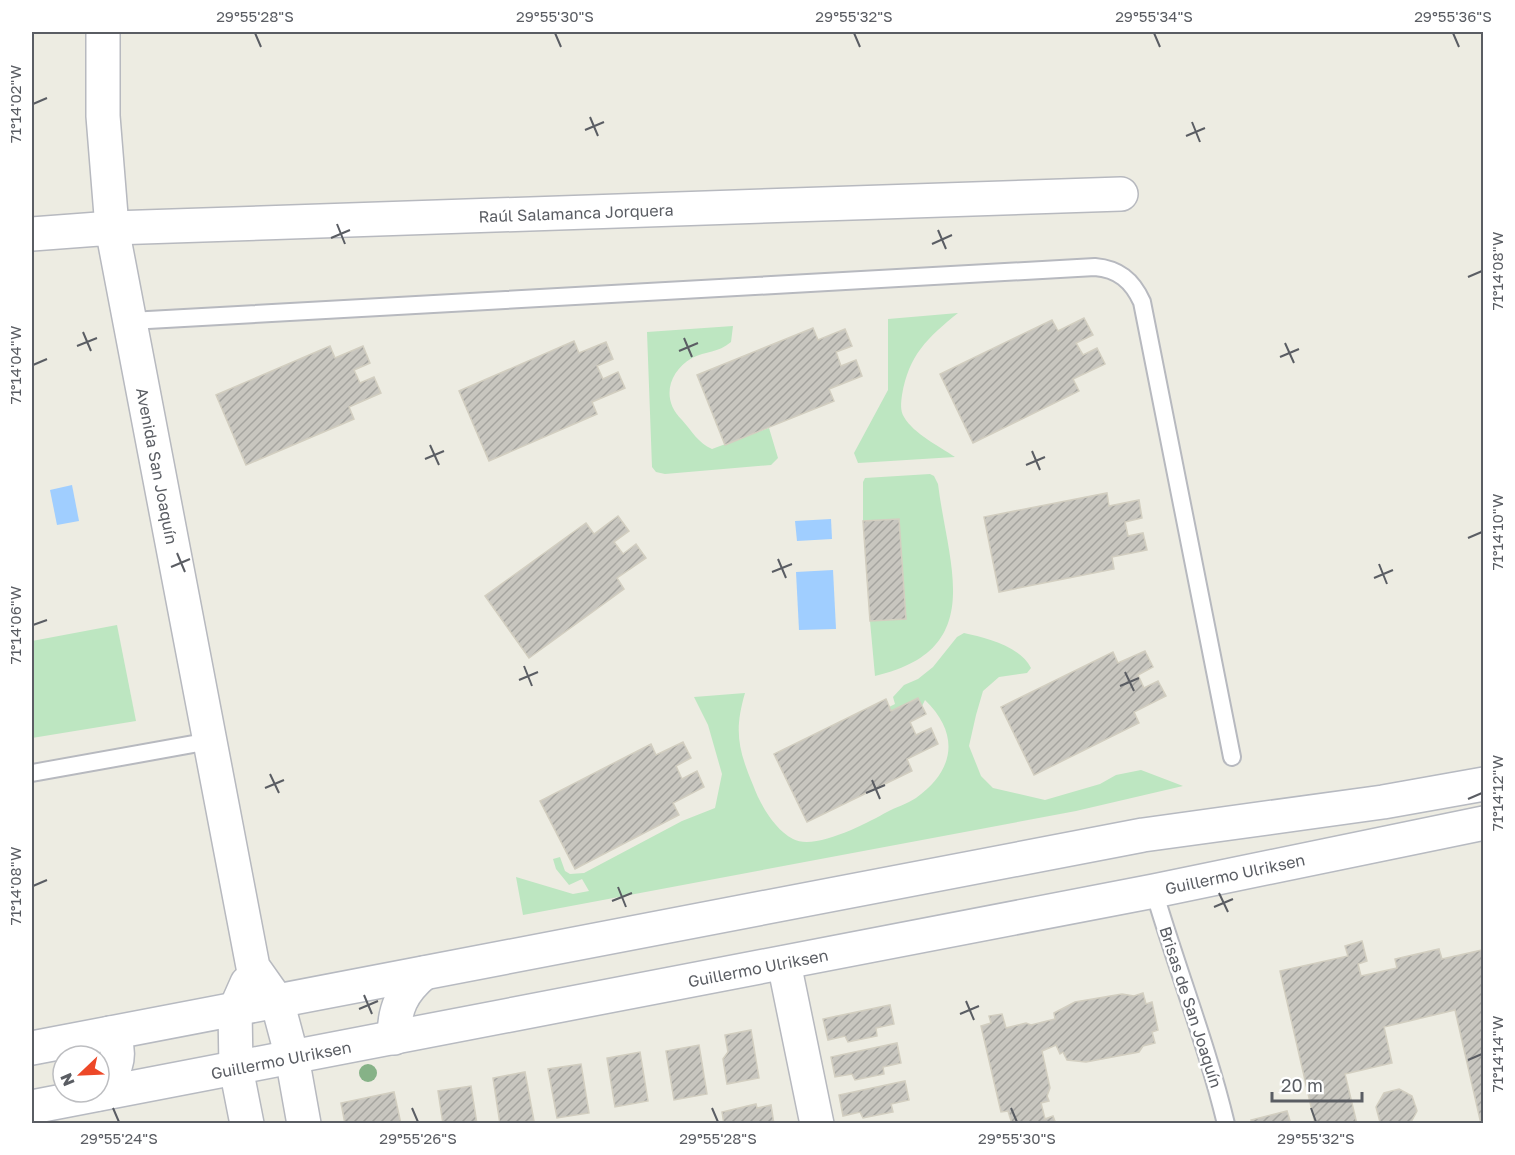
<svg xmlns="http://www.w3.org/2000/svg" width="1515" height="1155" font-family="'Golos Text',sans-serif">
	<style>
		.green { fill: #bde6c1 }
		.water { fill: #a0ceff }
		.building { fill: url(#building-hatch); stroke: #d2cec0; stroke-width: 1.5 }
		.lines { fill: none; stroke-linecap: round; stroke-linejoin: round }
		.service-casing { stroke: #b7b9bf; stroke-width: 20 }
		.minor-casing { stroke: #b7b9bf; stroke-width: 36 }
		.tertiary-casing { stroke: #b7b9bf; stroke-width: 36 }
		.secondary-casing { stroke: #b7bac1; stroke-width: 36 }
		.service { stroke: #fff; stroke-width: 16 }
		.minor { stroke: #fff; stroke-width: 33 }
		.tertiary { stroke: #fff; stroke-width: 33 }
		.secondary { stroke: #fff; stroke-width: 33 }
		.tree { fill: #86b287 }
		.ticks { fill: none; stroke: #5a5d63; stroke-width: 2 }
		.labels { text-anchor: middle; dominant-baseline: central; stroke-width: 5; stroke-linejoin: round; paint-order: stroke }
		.street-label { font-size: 16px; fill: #5a5d63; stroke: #fff }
		.neatline { fill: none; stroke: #5a5d63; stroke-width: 2 }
		.ticks-label { font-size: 15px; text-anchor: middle; fill: #5a5d63 }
	</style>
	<defs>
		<pattern id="building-hatch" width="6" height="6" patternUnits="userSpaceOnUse" patternTransform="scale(1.5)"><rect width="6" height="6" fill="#c8c6bf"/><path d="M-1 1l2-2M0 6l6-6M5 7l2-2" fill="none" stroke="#a5a49f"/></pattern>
	</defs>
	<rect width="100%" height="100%" fill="#edece2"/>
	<!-- green -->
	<g class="green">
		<path d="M958,313C927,338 909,355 902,395C901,402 900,411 904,417C914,434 939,446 955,457L858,463L854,453L888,390V319Z"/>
		<path d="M733,326L731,342C718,353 706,351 692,358C668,372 661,400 682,420C692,431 698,443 712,449L769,428L778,458L771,465L665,474L656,472L652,467L647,332Z"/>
		<path d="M930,474L934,476L938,484C948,566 988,650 875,676L870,621L906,619L899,519L863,521V482L865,478Z"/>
		<polygon points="117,625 136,721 32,738 32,641"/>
		<path d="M964,633C986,638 1020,646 1031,668L1027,673L999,677L983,691L976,715L969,746L981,776L993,788L1045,800L1100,784L1116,775L1141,770L1183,786L1076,811L523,915L516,877L573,894L589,891L582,879L569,885L556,869L553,859L560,857L565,871L570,874L584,873L682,821L715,808L722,774L708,725L694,697L745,693C734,731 738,749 753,785C760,804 774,829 793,839C815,851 867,823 887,812C896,807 907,804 916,798C955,770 960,734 925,700L922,706L918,698L891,711L889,707L895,704L893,697L904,685L918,679L933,667L957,637Z"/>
	</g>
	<!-- water -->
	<g class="water">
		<polygon points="72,485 79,521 57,525 50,490"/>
		<polygon points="831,519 832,539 797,541 795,521"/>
		<polygon points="833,570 836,629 799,630 796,572"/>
	</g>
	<!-- building -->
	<g class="building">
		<polygon points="1084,318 1093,335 1076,343 1083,355 1097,348 1105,364 1073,379 1079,391 973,443 940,374 1052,320 1058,331"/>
		<polygon points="813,328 818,340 845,329 852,346 836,352 841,366 856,360 862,376 829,389 834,401 725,445 697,375"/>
		<polygon points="574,341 579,353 606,342 613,359 597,366 603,379 618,372 625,388 592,402 597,414 489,461 459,391"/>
		<polygon points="330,346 335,358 363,346 370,363 354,370 360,383 374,377 381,393 349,407 354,419 246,465 216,395"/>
		<polygon points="1107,493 1109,506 1139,500 1142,518 1125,522 1128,536 1143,533 1147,550 1112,557 1114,569 999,592 984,517"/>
		<polygon points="618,516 629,531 614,542 623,554 636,544 646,558 617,578 624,589 529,658 485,596 586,523 594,534"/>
		<polygon points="899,519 906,619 870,621 863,521"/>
		<polygon points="1145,651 1153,667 1138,675 1144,688 1158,681 1166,696 1134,712 1139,723 1034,775 1001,707 1113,652 1118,663"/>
		<polygon points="918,698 926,714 910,722 916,735 931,728 938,744 907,759 912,771 807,822 774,754 886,699 891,711"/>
		<polygon points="683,742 691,758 676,766 682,779 697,771 704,787 673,803 679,815 575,869 540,801 651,744 656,755"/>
		<polygon points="1362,941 1367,961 1358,964 1361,976 1397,968 1395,959 1439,949 1442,959 1482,950 1484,1124 1481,1124 1455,1010 1384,1027 1392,1063 1345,1074 1357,1124 1315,1124 1280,971 1348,956 1345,946"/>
		<polygon points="1143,993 1146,1004 1152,1002 1158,1030 1152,1032 1155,1043 1143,1046 1139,1052 1086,1062 1067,1060 1063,1052 1060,1054 1056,1045 1042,1051 1050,1088 1047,1096 1049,1101 1041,1103 1045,1119 1053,1116 1056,1124 1012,1124 1008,1111 1001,1112 981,1026 991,1023 989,1016 1002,1014 1006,1028 1026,1023 1031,1025 1055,1019 1054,1013 1075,1002 1122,994 1134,996"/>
		<polygon points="890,1005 894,1024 876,1028 877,1036 848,1042 845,1036 828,1040 823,1019"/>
		<polygon points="751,1030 759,1078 727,1084 723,1059 728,1052 725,1035"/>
		<polygon points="897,1043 901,1063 883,1067 884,1074 855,1080 852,1074 835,1077 831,1057"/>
		<polygon points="699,1045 707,1094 674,1100 666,1051"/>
		<polygon points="640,1052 648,1101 615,1107 607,1058"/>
		<polygon points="581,1064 589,1113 557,1118 548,1069"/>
		<polygon points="525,1072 534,1121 500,1124 493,1078"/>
		<polygon points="905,1081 909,1100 891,1104 893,1112 863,1118 860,1112 843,1116 839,1095"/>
		<polygon points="471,1086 477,1124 443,1124 438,1091"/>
		<polygon points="1399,1089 1412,1096 1417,1111 1410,1124 1384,1124 1380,1122 1376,1107 1384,1093"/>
		<polygon points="394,1092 401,1124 345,1124 341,1103"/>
		<polygon points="756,1104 757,1108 771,1105 774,1124 724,1124 722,1112"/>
		<polygon points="1287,1111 1291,1124 1252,1124 1251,1120"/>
	</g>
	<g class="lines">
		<defs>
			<g id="service">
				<path d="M130,321L1095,267C1118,269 1132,280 1142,302L1232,757"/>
				<polyline points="32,773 210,741"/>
				<path d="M1154,891C1177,969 1207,1045 1226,1124"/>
			</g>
			<g id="minor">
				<polyline points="103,32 103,116 112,228 1121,194"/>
				<polyline points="784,963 817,1124"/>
			</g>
			<g id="tertiary">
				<polyline points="32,234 112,228 253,967 277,1001 292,1057 304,1124"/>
				<polyline points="247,983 235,1010 236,1068 247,1124"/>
			</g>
			<g id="secondary">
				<path d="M394,1038C394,1009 402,991 424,973"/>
				<polyline points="32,1048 1143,835 1383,802 1484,784"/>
				<path d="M98,1094C113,1076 126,1055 110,1033"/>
				<polyline points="32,1107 1154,891 1484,823"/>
			</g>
		</defs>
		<!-- service casing -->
		<use href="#service" class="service-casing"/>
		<!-- minor casing -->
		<use href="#minor" class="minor-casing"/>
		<!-- tertiary casing -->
		<use href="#tertiary" class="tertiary-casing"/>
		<!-- secondary casing -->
		<use href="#secondary" class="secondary-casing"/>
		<!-- service -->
		<use href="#service" class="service"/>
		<!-- minor -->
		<use href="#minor" class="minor"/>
		<!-- tertiary -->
		<use href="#tertiary" class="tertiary"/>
		<!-- secondary -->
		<use href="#secondary" class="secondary"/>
	</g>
	<!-- trees -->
	<circle class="tree" cx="368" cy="1073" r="9"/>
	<!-- ticks -->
	<path class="ticks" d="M255,33L261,47M555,33L561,47M854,33L860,47M1154,33L1160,47M1453,33L1459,47M33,104L47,98M590,117L598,136M1192,122L1200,142M585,130L604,122M1186,136L1205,128M337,224L345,244M938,230L946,249M331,238L350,230M932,244L952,235M1468,277L1482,271M83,332L91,351M684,338L692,357M1285,343L1294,363M77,346L97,338M679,351L698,343M1280,357L1299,349M33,365L47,359M430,445L439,465M1032,451L1040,470M425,459L444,451M1026,465L1045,457M1468,538L1482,532M177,553L185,572M778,559L786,578M1379,564L1387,584M171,567L190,559M772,572L792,564M1374,578L1393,570M33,625L47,620M524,666L532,686M1125,672L1134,691M519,680L538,672M1120,686L1139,678M270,774L279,793M872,780L880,799M265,788L284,780M866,793L885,785M1468,799L1482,793M33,886L47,880M618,887L626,907M1219,893L1228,912M612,901L632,893M1214,907L1233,899M364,995L372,1014M966,1001L974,1020M359,1009L378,1001M960,1014L979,1006M1468,1060L1482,1054M113,1108L119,1122M412,1108L418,1122M712,1108L718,1122M1011,1108L1017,1122M1311,1108L1316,1122"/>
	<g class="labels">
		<!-- street labels -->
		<g class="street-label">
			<text transform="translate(576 213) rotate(-2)">Raúl Salamanca Jorquera</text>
			<text transform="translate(157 466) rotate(79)">Avenida San Joaquín</text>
			<text transform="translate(1235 874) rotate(-12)">Guillermo Ulriksen</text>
			<text transform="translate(758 968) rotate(-11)">Guillermo Ulriksen</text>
			<text transform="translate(1191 1007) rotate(72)">Brisas de San Joaquín</text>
			<text transform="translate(281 1060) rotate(-11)">Guillermo Ulriksen</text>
		</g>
	</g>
	<!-- border -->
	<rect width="1515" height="1155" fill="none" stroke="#ffffff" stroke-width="66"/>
	<!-- north arrow -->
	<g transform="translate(81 1074) rotate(247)"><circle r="28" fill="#ffffff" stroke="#bdbec1" stroke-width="1.5"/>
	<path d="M0-4.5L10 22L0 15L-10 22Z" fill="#ed4828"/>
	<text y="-9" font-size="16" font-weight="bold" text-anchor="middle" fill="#5a5d63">N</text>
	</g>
	<!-- scale -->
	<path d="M1272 1092v9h90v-9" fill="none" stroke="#5a5d63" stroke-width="3"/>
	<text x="1281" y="1092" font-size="18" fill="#5a5d63" stroke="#ffffff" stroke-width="4.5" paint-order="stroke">20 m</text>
	<rect x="33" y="33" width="1449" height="1089" class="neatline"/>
	<g class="ticks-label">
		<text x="255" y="22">29°55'28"S</text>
		<text x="555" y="22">29°55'30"S</text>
		<text x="854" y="22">29°55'32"S</text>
		<text x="1154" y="22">29°55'34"S</text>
		<text x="1453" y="22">29°55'36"S</text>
		<text transform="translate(16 104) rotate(-90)" y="5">71°14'02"W</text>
		<text transform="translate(1498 271) rotate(-90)" y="5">71°14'08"W</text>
		<text transform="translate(16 365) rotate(-90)" y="5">71°14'04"W</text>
		<text transform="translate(1498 532) rotate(-90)" y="5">71°14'10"W</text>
		<text transform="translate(16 625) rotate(-90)" y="5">71°14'06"W</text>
		<text transform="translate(1498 793) rotate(-90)" y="5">71°14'12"W</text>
		<text transform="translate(16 886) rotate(-90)" y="5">71°14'08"W</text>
		<text transform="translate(1498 1054) rotate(-90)" y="5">71°14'14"W</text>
		<text x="119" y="1144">29°55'24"S</text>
		<text x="418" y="1144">29°55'26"S</text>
		<text x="718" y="1144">29°55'28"S</text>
		<text x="1017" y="1144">29°55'30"S</text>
		<text x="1316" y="1144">29°55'32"S</text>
	</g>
</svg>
